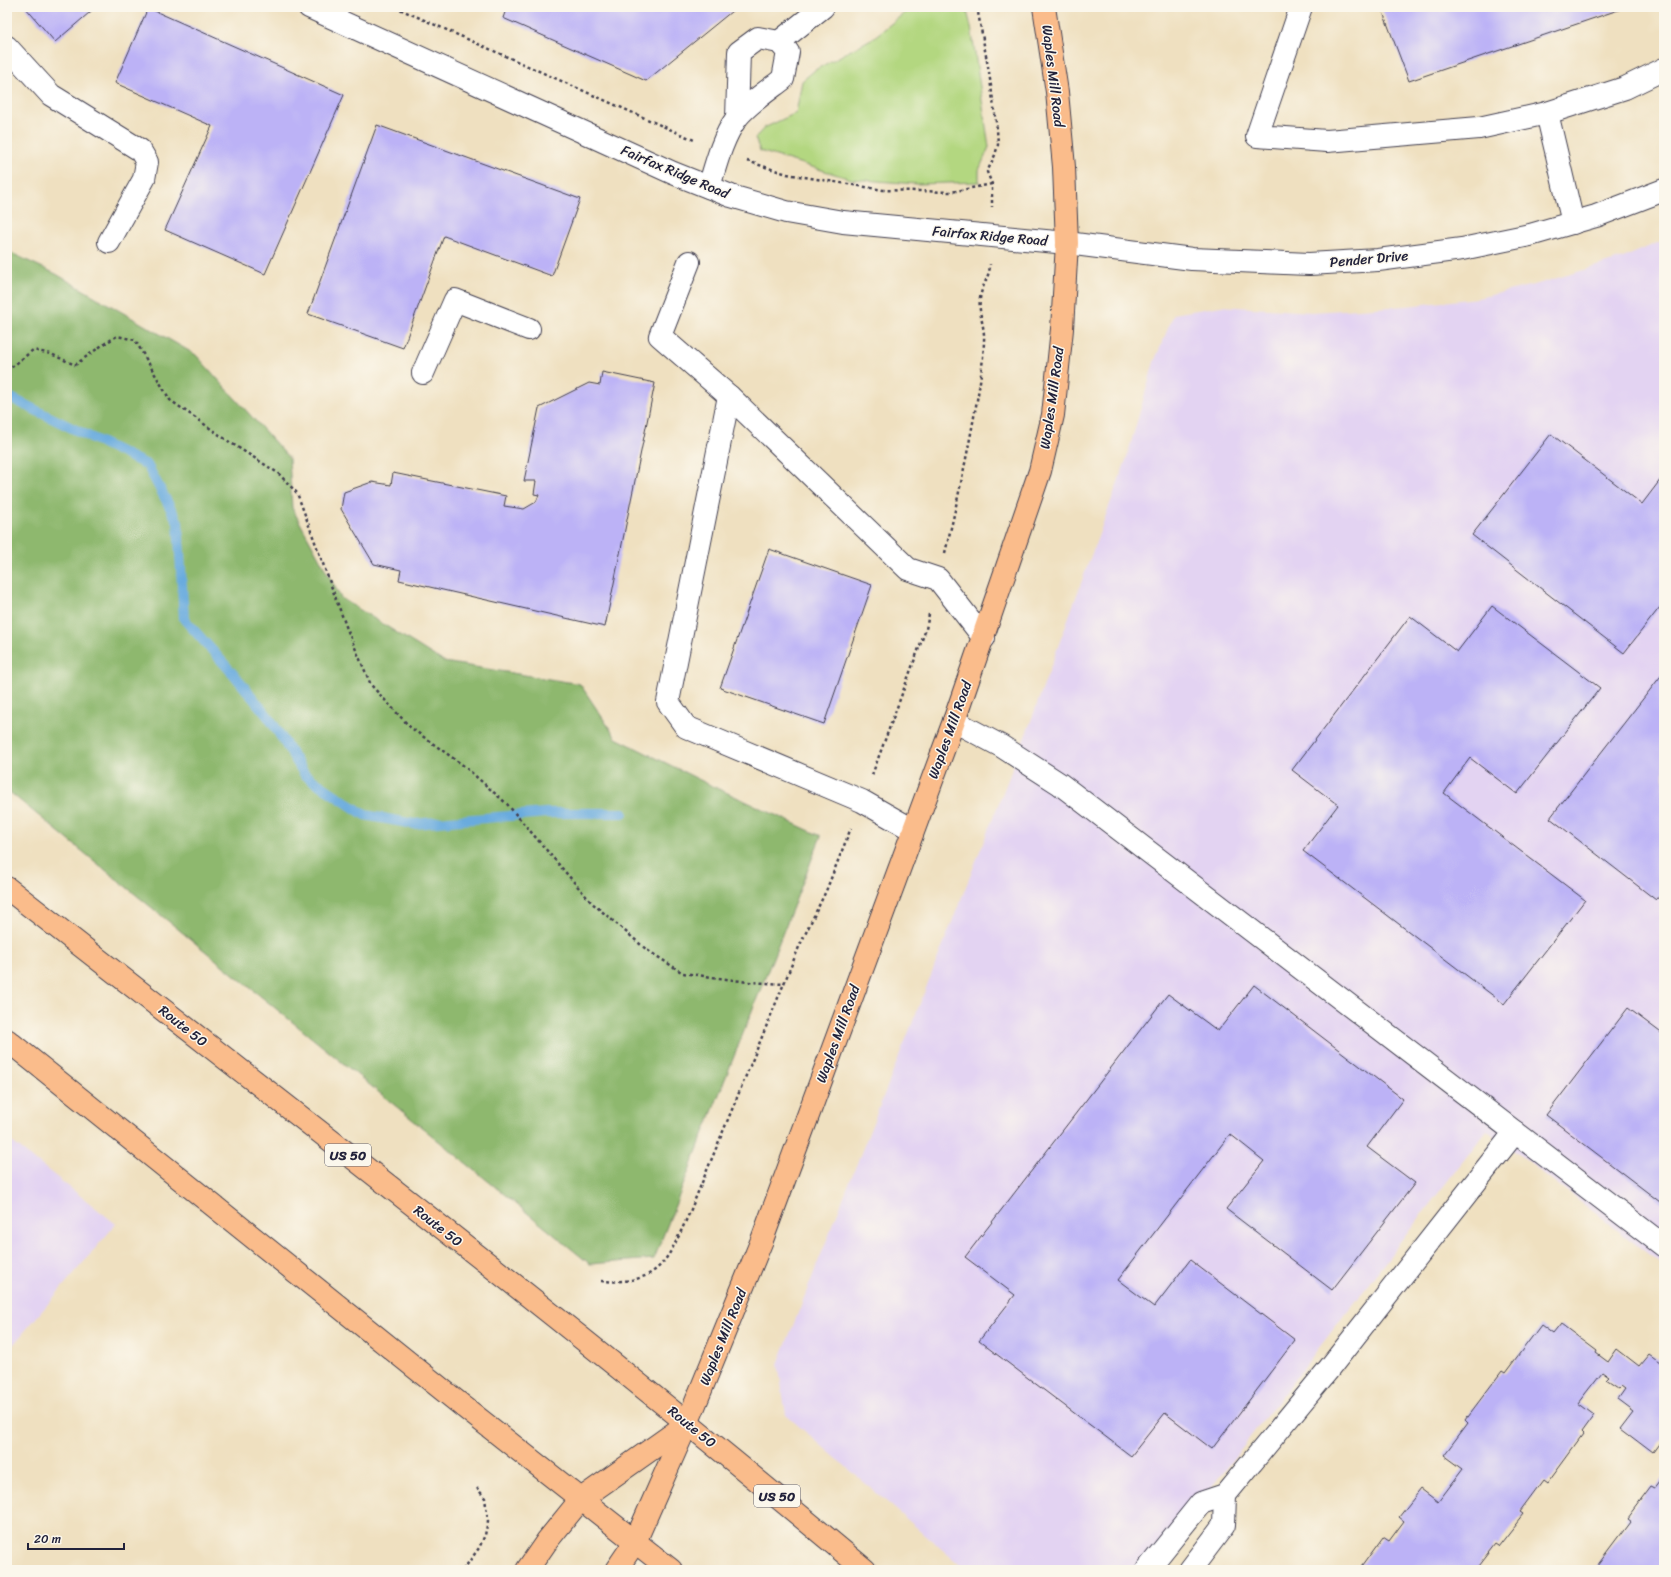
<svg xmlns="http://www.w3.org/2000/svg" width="1671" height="1577" font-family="Sriracha,sans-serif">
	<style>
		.built { fill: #e3d3f2 }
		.green { fill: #b3d780; stroke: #6a7c5e }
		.forest { fill: #8eb86e; stroke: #586d54 }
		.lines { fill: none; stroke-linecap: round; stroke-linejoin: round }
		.stream { stroke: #69abde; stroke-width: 10 }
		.building { fill: #bcb2f6 }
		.minor-casing { stroke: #413e4f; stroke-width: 24 }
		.major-casing { stroke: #413e4f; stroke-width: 24 }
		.path { stroke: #413e4f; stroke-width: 2.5; stroke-dasharray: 3 3; stroke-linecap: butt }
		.minor { stroke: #fff; stroke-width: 22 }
		.major { stroke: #fabc8b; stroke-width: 22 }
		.labels { text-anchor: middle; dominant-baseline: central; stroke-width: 3; stroke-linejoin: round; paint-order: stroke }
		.shield { fill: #fbf7ec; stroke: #636270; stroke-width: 1 }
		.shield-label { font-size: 13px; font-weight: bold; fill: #22223b }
		.street-label { font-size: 14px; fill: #22223b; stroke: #fbf7ec }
	</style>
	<rect width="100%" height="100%" fill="#fbf7ec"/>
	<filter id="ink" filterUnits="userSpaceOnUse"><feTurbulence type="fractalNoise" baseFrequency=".025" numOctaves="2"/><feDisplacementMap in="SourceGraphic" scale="8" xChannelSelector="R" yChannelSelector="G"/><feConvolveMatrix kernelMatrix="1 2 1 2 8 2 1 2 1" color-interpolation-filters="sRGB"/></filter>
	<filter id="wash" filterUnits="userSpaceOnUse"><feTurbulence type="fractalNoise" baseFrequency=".012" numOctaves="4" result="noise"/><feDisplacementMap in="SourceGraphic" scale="16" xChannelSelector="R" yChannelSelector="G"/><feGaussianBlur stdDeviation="0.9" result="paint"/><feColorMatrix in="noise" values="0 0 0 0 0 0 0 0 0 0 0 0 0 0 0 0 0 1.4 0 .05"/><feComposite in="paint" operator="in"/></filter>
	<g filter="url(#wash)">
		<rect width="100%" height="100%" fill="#efe0c0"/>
		<!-- built -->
		<g class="built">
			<polygon points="1664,240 1664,1266 1487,1130 1186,1520 1144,1570 966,1570 786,1415 778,1364 1028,729 1126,460 1154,362 1174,314 1221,306 1312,312 1407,306 1478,298 1538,284 1623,258"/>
			<polygon points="7,1138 116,1224 7,1352"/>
		</g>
		<!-- green -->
		<polygon class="green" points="912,7 966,7 971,27 989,147 979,170 979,182 917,184 851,179 760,151 755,138 764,128 796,113 802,81 815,70 873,38"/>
		<!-- forest -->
		<polygon class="forest" points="7,251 56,274 196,355 289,458 292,508 341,598 444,662 580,684 616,738 708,784 821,836 654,1259 590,1264 7,790"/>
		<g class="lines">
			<!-- stream -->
			<polyline class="stream" points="7,396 147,465 178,522 184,619 236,677 270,719 305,775 365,815 414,824 546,813 623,813"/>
		</g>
		<g id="blocks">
			<!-- building -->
			<g class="building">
				<polygon points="25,7 96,7 55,42"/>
				<polygon points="507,7 737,7 646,81 503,18"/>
				<polygon points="1381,7 1627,7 1409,81"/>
				<polygon points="148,8 344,95 265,274 165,230 212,126 115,83"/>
				<polygon points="377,125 580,199 552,276 444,236 403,348 308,314"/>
				<polygon points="602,372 655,383 605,627 399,580 401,570 374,564 341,509 344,492 372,482 391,485 393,473 506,496 504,506 524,509 536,502 539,495 534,494 536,481 524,481 539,408 589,383 600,385"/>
				<polygon points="1551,434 1642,504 1664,475 1664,611 1660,607 1624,653 1472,535"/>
				<polygon points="769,549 872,585 824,724 720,688"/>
				<polygon points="1492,606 1600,688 1517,794 1470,758 1444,793 1585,900 1504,1004 1303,851 1338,805 1292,770 1410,616 1457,652"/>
				<polygon points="1664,672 1664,891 1656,900 1550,818"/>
				<polygon points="1254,985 1403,1099 1367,1147 1415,1183 1332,1290 1226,1209 1264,1161 1230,1134 1118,1280 1154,1307 1190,1260 1295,1340 1212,1449 1165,1413 1131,1456 979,1341 1015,1295 965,1257 1168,994 1218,1031"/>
				<polygon points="1628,1008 1664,1035 1664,1205 1546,1115"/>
				<polygon points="1561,1324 1597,1351 1596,1353 1608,1362 1617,1349 1639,1366 1649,1354 1664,1365 1664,1438 1653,1453 1620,1428 1633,1411 1617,1399 1624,1389 1620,1386 1618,1388 1606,1380 1609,1377 1602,1372 1578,1403 1594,1415 1581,1433 1583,1435 1547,1484 1543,1481 1520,1512 1523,1514 1498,1546 1495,1544 1475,1570 1359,1570 1383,1537 1389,1541 1404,1521 1399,1517 1421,1489 1438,1502 1463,1469 1444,1455 1468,1423 1465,1420 1502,1371 1505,1373 1541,1325 1553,1334"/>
				<polygon points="1664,1476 1664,1570 1594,1570 1630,1522 1626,1519 1651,1486 1655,1488"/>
			</g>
		</g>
	</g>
	<g filter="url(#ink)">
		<use href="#blocks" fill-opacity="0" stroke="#413e4f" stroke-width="1"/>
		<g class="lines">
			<defs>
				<g id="minor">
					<polyline points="309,7 673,173 731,196 786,212 843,222 1067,243 1192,259 1309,264 1378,260 1462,249 1530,235 1596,216 1664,190"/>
					<polyline points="1301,7 1257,136 1327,141 1479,128 1547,113 1625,88 1664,69"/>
					<polyline points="779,42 823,7"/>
					<polyline points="7,47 51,95 140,150 147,162 144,179 109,242"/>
					<polyline points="1547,113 1573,223"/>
					<path d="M709,187C716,164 722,139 736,119C746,105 770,89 783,79L788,52L779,42L758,38L739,52L737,118"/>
					<polyline points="689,262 660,336 729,396"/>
					<polyline points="423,373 455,300 529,329"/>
					<polyline points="954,721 1001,746 1060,784 1664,1246"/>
					<polyline points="913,830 862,801 686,727 668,702 729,396 908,569 938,579 984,638"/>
					<polyline points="1147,1570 1201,1503 1225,1495 1328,1370 1515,1132"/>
					<polyline points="1190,1570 1224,1525 1225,1495"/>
				</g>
				<g id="major">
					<path d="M7,888C294,1113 586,1335 865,1570"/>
					<polyline points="7,1040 464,1407 671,1570"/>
					<polyline points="527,1570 547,1541 581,1499 687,1424"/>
					<polyline points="616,1570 635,1542 687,1424 762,1240 954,721 1040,471 1053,415 1062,329 1067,243 1064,167 1057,92 1044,7"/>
				</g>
			</defs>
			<!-- minor casing -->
			<use href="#minor" class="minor-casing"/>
			<!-- major casing -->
			<use href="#major" class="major-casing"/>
			<!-- path -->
			<g class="path">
				<polyline points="395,7 694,140"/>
				<polyline points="977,7 989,72 997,129 998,145 995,155 987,172 992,184 992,207"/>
				<polyline points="747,161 787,174 883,190 951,192 992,184"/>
				<polyline points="7,371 33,350 51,354 75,365 101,346 117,336 135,340 170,400 231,443 278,473 297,493 347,629 371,685 410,727 464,766 507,804 591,902 647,950 683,973 748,982 784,984"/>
				<path d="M945,553C955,512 964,470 972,428C977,400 983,370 984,341C985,326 978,313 980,299C981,286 990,277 990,264"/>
				<polyline points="872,775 926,629 929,614"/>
				<path d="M601,1281C660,1285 667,1261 689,1214L799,947L826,891L851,828"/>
				<polyline points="463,1570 479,1548 485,1535 488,1521 485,1498 477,1488"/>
			</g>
			<!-- minor -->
			<use href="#minor" class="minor"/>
			<!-- major -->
			<use href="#major" class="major"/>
		</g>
	</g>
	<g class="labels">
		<!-- shield labels -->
		<g class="shield">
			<rect x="325" y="1144" width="46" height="22" rx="3"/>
			<rect x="754" y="1485" width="46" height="22" rx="3"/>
		</g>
		<g class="shield-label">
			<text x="348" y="1155">US 50</text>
			<text x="777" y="1496">US 50</text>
		</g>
		<!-- street labels -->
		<g class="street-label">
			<text transform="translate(1053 76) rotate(83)">Waples Mill Road</text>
			<text transform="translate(675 172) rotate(23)">Fairfax Ridge Road</text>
			<text transform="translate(990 236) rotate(5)">Fairfax Ridge Road</text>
			<text transform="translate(1369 259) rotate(-5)">Pender Drive</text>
			<text transform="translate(1052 398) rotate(-82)">Waples Mill Road</text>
			<text transform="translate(950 730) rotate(-70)">Waples Mill Road</text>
			<text transform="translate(183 1026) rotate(38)">Route 50</text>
			<text transform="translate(838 1034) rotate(-70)">Waples Mill Road</text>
			<text transform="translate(438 1226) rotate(38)">Route 50</text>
			<text transform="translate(723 1337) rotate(-68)">Waples Mill Road</text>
			<text transform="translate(692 1427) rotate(39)">Route 50</text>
		</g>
	</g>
	<!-- margin -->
	<rect width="1671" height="1577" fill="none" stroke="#fbf7ec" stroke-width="24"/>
	<!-- scale -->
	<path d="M28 1543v6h96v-6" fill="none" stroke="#22223b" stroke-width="2"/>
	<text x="34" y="1543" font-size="12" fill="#22223b" stroke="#fbf7ec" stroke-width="3" paint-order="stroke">20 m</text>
</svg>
